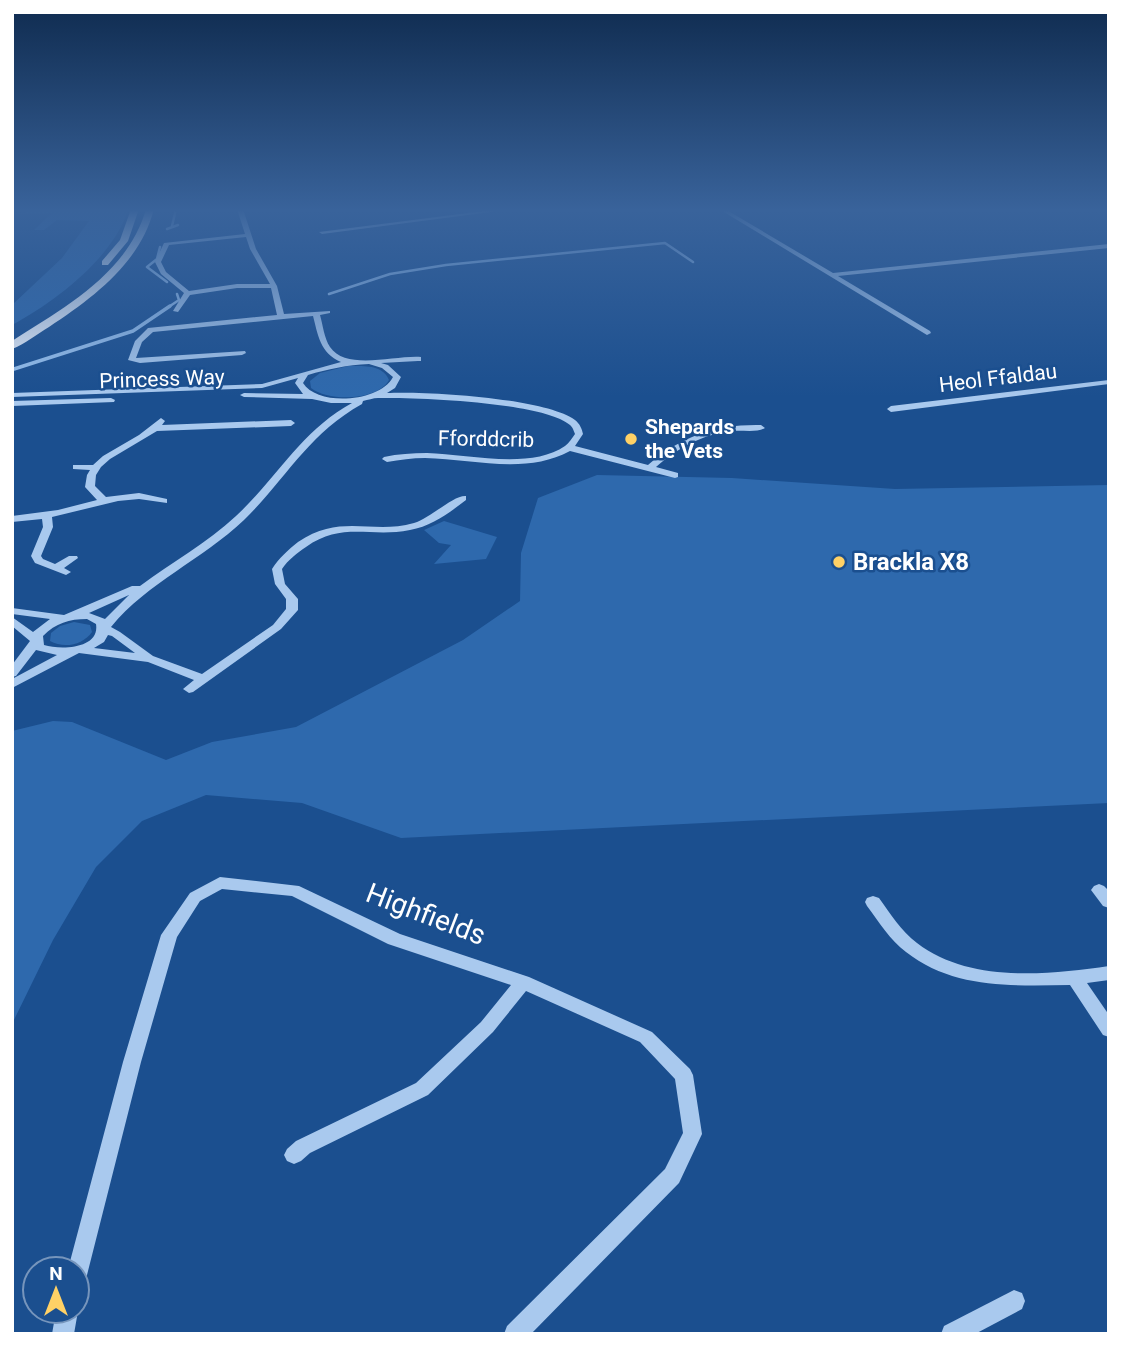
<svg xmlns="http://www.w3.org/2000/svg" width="1121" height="1346" font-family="Roboto,sans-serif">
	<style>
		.green { fill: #2e69ad }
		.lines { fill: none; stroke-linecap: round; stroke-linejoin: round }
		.stream-far1 { stroke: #9cc4f0; stroke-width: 2.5 }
		.stream { stroke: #9cc4f0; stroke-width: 3.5 }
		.minor { fill: #a9c9ee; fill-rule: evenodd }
		.major { fill: #f0f6ff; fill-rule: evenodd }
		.poi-dot { fill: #ffd166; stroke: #1b4f8f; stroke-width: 2.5 }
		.labels { text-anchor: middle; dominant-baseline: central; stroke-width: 5; stroke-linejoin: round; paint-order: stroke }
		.far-street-label { font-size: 21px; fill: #fff; stroke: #1b4f8f }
		.far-poi-label { font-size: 21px; font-weight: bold; fill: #fff; stroke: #1b4f8f; text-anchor: start }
		.poi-label { font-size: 24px; font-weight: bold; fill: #fff; stroke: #1b4f8f; text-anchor: start }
		.near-street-label { font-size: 28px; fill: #fff; stroke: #1b4f8f }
	</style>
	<rect width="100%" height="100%" fill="#1b4f8f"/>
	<!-- green -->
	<g class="green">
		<path d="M42,209H127V213C111,259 55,302 12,325V305L62,258L89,221L57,220L44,230H34L52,213L17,214Z"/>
		<path d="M348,366C362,366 383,364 389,380C377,401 329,402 311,388L310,381L320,373Z"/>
		<polygon points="597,475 732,478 895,489 1109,485 1109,803 401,838 302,803 206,795 142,821 96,867 53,940 12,1024 12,731 53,721 72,722 166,760 212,742 296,727 463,640 520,601 521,553 538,498"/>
		<polygon points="444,521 497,537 486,559 434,564 451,545 439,543 424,530"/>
		<path d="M74,622L90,625L92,632C83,645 64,649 50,641L51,633L60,626Z"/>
	</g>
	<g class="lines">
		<!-- stream-far1 -->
		<g class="stream-far1">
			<polyline points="172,226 176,209"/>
			<polyline points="167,229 178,225"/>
			<polyline points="160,247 157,259 147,267 167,282"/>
			<polyline points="329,294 390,274 446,265 665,243 693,262"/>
			<polyline points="167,308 179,300 177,294"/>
		</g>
		<!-- stream -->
		<polyline class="stream" points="14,369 133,331 170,306"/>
		<!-- minor -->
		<g class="minor">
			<path d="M237,209H243L256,249L277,286L284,314L330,311V313L320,315C323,325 324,338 330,347C346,371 395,355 421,357V361H418L381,363L388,365L401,377L395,388L387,393C426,391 545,398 575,420C580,424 582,429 583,434L575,446L648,465C681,436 717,424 761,425L765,428C757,433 743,430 732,431C703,434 678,448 656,467L678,473V477L675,478L570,451C526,475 473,459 425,458C412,458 400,460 387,462L382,459L384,457C398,454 412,453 427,453C466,454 531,470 565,446C569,443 572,438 575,434C573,429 573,428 570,425C543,402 415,397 378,398C373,398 368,400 363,401L362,404C308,434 286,479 244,520C202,560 148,582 111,627L120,632L153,656L202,674L273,625L286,609V599L275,584L272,569C279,558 288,550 298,542C341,513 372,535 414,523C431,518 453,495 466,496V500C449,513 432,526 410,530C370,538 342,521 306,547C297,553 288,560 282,569L285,584L298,599V610L281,629L193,692L189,693L183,689L194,680L148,662L79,653L12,688V679L57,655L36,650L16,676L12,677V665L30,641L12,626V617L33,632L50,619L12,614V608L64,615L132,586H140C172,562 207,543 236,516C276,479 302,430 352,403H331L312,399L244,397L240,395L244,393L303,394L295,383L298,378L262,388L12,397V393L262,384L341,362C320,353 318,335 313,316L153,332L142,342L136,358L245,351L246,353L242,355L140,363L128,360L135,341L148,328L277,315L271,288H237L190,295L178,312L173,311L184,293L161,274L155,262L164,243L245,234ZM246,237L250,249L270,284H237L189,291L166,272L161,262L169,245ZM369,364L382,368L393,377C380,402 318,407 303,383L308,375C328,369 347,365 369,364ZM129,595L105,619L89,613ZM87,619L96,624C100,649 61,650 44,645L43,636C56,623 69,619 87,619ZM108,635L112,636L135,653L94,648L104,642Z"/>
			<polygon points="499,209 513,209 322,234 319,232"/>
			<polygon points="719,209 725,209 833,273 1109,244 1109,248 838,276 930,331 931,333 927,335"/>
			<polygon points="1109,380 1109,384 891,412 887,409 891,406"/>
			<polygon points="111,398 115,400 114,402 12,406 12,401"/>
			<polygon points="161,418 165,421 162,425 291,420 295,423 291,426 157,431 110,459 101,467 96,475 95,486 106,497 139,493 167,499 167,503 139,499 118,501 52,517 53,527 41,556 43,559 55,564 69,556 77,556 78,558 64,568 71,572 66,575 35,563 31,556 43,527 42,519 12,522 12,516 58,510 97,500 85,487 87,475 90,470 73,469 73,465 93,465 103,456 139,435"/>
			<polygon points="220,877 299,886 400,934 529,977 652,1032 690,1069 693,1075 702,1134 679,1183 531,1334 504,1334 507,1326 665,1169 683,1133 675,1079 640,1042 526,991 493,1032 428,1095 310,1153 301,1161 294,1164 287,1161 284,1155 287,1149 296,1141 416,1083 481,1022 511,985 388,944 292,896 222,889 200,901 177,937 141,1062 87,1275 84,1282 77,1285 77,1269 68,1269 123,1062 161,935 190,893"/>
			<polygon points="1099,884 1104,886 1109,891 1109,908 1103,906 1091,890 1094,886"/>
			<path d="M873,896L879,898C890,913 901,931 917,943C969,983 1047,975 1109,966V980L1087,983L1109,1015V1037L1103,1035L1070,985C1013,986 953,989 906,952C890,940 879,922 867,906L865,902L867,898Z"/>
			<polygon points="1014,1290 1022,1293 1025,1301 1022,1309 975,1334 941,1334 944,1326"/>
			<polygon points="77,1309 78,1311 74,1334 52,1334 56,1311 77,1311"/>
		</g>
		<!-- major -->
		<g class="major">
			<polygon points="131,209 139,209 128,241 108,265 102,265 102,261 120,240"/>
			<path d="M146,209H154C140,263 94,297 49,327C37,334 25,344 12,349V341C65,307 128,273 146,209Z"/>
		</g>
	</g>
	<!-- sky -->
	<linearGradient id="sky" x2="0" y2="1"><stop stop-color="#0f2b4f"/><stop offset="0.53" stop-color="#39639b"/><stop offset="1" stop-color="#39639b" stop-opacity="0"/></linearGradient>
	<rect width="1121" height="397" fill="url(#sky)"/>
	<!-- markers -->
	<g class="poi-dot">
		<circle cx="631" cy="439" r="7"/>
		<circle cx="839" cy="562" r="7"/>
	</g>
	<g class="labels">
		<!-- far-street labels -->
		<g class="far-street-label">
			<text transform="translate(998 378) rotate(-7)">Heol Ffaldau</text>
			<text transform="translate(162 379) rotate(-2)">Princess Way</text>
			<text transform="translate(486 439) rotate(1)">Fforddcrib</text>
		</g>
		<!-- far-poi labels -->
		<g class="far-poi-label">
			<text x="645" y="427">Shepards<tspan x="645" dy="24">the Vets</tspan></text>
		</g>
		<!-- poi labels -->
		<g class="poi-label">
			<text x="853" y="562">Brackla X8</text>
		</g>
		<!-- near-street labels -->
		<g class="near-street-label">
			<text transform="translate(426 914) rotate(21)">Highfields</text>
		</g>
	</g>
	<!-- border -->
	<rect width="1121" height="1346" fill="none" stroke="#ffffff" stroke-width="28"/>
	<!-- north arrow -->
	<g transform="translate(56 1290)"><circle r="33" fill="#1b4f8f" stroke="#7695bc" stroke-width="2"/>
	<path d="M0-5L12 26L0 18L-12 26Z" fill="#ffd166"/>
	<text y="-10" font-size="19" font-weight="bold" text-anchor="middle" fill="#ffffff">N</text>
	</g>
</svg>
